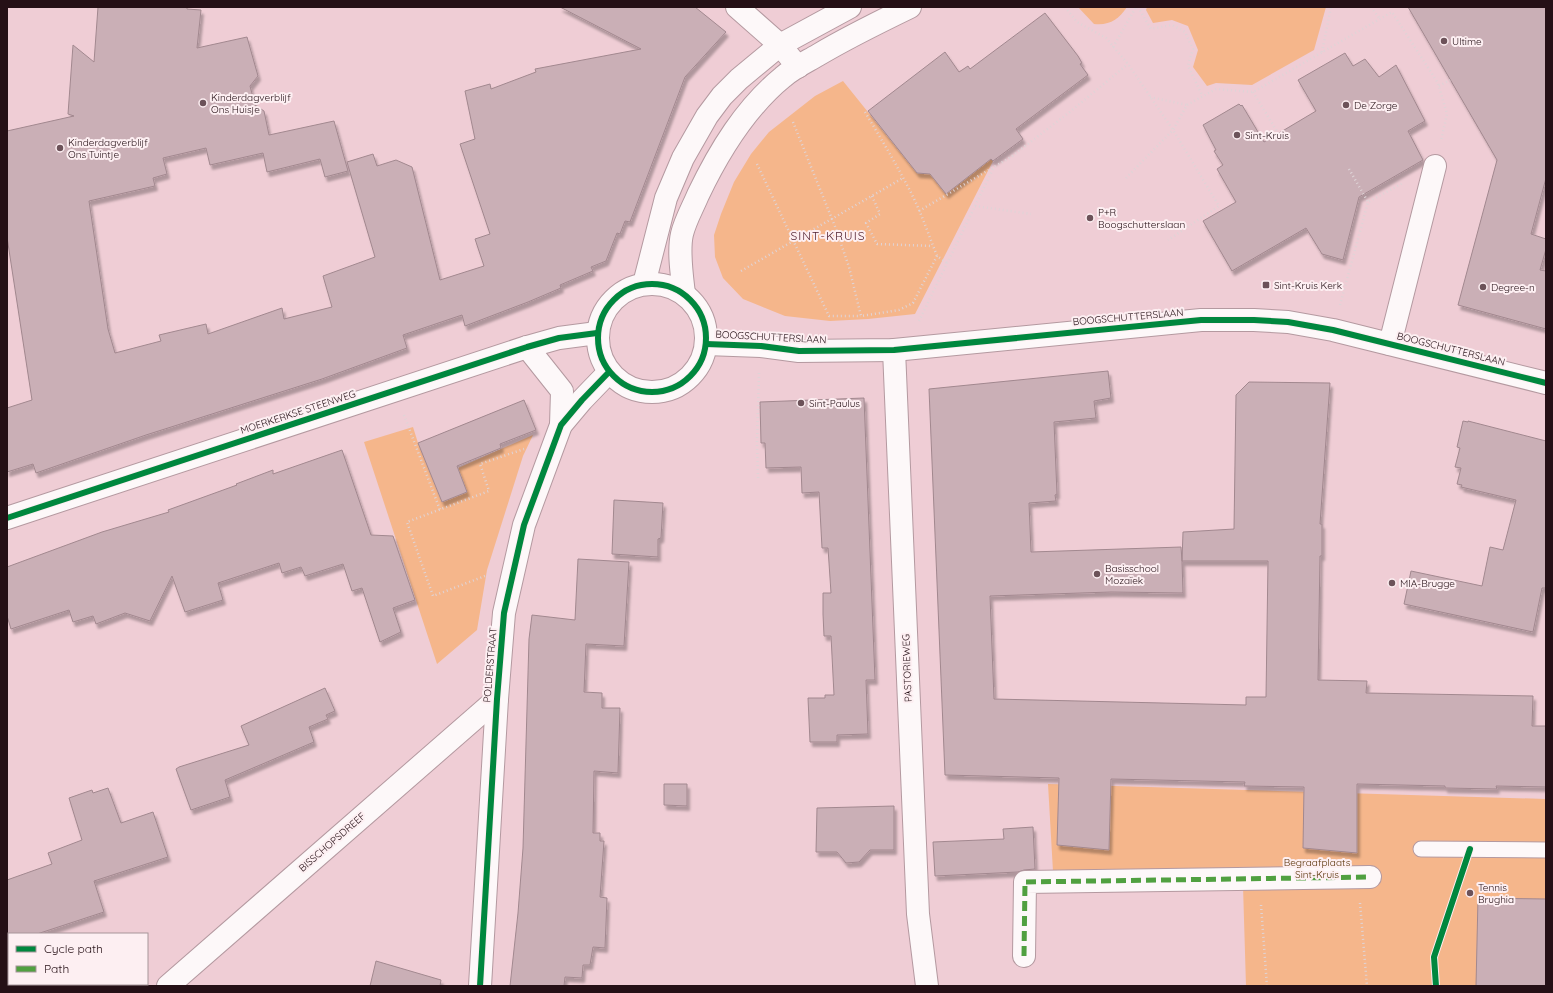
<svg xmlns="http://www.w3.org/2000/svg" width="1553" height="993" font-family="Quicksand,sans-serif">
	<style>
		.green { fill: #f5b68b }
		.building { fill: #caafb6; stroke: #a2888f; fill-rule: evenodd; filter: url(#shadow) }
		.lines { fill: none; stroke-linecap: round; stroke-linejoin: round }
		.service-casing { stroke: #b499a0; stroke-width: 17 }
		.pedestrian-casing { stroke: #b499a0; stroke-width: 24 }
		.minor-casing { stroke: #b499a0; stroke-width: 24 }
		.tertiary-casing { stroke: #b499a0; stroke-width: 24 }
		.path { stroke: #dfd4d7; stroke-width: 2.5; stroke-dasharray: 1 3; stroke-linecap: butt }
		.service { stroke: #fdf8f9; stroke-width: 15 }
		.pedestrian { stroke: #fdf8f9; stroke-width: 22 }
		.minor { stroke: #fdf8f9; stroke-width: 22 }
		.tertiary { stroke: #fdf8f9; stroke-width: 22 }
		.quiet { stroke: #50a040; stroke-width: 5; stroke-dasharray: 10 5; stroke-linecap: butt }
		.cycleway-casing { stroke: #fdeff2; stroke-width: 8 }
		.cycleway { stroke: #00873e; stroke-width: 6 }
		.poi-dot { fill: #6c5259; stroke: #fdeff2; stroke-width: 1.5 }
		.labels { text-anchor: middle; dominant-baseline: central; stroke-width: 4; stroke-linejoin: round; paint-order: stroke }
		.poi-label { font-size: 10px; fill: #251016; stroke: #fdeff2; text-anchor: start }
		.street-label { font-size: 10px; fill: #251016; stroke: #fdeff2 }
		.park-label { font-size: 10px; fill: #5b3409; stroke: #fdeff2 }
		.quarter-label { font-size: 12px; letter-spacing: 1px; fill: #522130; stroke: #fdeff2 }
	</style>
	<defs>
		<filter id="shadow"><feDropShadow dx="2.5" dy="4.5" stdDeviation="1" flood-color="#0004"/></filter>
	</defs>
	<rect width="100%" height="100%" fill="#efcdd5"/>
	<!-- green -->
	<g class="green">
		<path d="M1078,7H1127C1119,19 1109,26 1094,24Z"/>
		<polygon points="1147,7 1326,7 1314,50 1252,85 1216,83 1207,86 1193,67 1198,50 1188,26 1172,20 1153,23 1146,10"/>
		<polygon points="843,81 917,173 930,174 946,194 991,159 993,161 915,314 868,319 830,321 785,316 743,299 723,278 715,257 714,235 721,214 734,182 751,154 769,132 815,96"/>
		<polygon points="413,427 418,443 442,502 467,492 458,468 533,435 523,456 487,570 477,630 437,664 364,442"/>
		<polygon points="1048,784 1546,799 1546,986 1246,986 1243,886 1054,889"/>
	</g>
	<!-- building -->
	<g class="building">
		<polygon points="98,7 187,7 187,9 201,10 197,48 247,37 258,76 250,86 255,105 264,111 269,135 334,121 348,171 325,177 320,159 267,172 263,153 210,165 206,148 163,158 167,174 153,178 155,186 89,201 108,329 115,353 161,341 159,335 206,324 208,334 282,308 284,319 332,307 323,276 375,257 347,162 373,154 377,166 396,160 412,167 440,280 484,266 475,239 490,234 460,144 475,139 465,91 490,84 491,89 536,72 535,69 641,49 560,7 695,7 726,32 685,77 630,222 625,221 620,234 617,233 606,261 591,267 593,271 560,285 561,288 528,302 465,326 462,315 403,335 407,348 322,379 146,435 36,473 33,464 7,472 7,408 32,400 7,237 7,131 74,116 68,114 73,45 94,62"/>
		<polygon points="1408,7 1546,7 1546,178 1531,234 1546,239 1546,249 1540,270 1546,271 1546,329 1458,305 1497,160"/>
		<polygon points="1045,13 1078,56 1082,63 1080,64 1088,75 1016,129 1023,139 993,161 991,159 946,194 930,174 917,173 868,111 945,52 959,72 968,66 970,69"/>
		<polygon points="1345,53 1353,66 1365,59 1379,77 1396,65 1425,121 1408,131 1423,160 1359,197 1343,260 1322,254 1306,228 1232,271 1203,221 1236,202 1217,169 1223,165 1214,151 1216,150 1203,125 1239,104 1241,106 1242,105 1264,142 1316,111 1298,80"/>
		<path d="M1108,371L1111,398L1094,401L1096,418L1054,422L1057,494L1055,495L1056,501L1029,503L1031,552L1181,547L1182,561L1183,532L1234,529L1236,395L1249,382L1330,383L1320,524H1322V556H1320L1318,680L1367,681L1366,693L1533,696L1532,726H1546V787L1496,786L1497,789L1445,788V786L1357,784V853L1303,848L1304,787L1244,786L1245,782L1111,779L1109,850L1057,845L1059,778L945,775L929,389ZM1182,561H1268L1266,697H1246V705L994,699L990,596L1111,592L1183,593Z"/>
		<polygon points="864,398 875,680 866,680 868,734 837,735 837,742 810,742 808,698 825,698 825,695 834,695 831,636 824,636 823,614 823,593 831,593 828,548 822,548 819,492 802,493 801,467 766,468 765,443 761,443 760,402"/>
		<polygon points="524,400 536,430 500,444 501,448 457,466 467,492 442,502 418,443"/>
		<polygon points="1463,421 1468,422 1468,421 1546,441 1546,588 1542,588 1533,632 1404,604 1411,571 1482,586 1490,547 1503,550 1516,500 1461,487 1462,485 1457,484 1461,468 1455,467 1460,448 1457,447"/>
		<polygon points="342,450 371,535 393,536 415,600 393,608 401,632 380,642 362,588 352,591 343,564 305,576 301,567 282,573 279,563 218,583 223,600 185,612 172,576 150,621 125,613 96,624 93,616 73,622 69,610 11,629 7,616 7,567 102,532 169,512 168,510 237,485 236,484 273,470 273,474"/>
		<polygon points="614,500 663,503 661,538 658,539 658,557 612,554"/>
		<polygon points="578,559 629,562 624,646 586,644 584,692 602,693 602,708 620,708 618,773 594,771 593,833 600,833 600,841 604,841 600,897 607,898 605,948 593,947 590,965 583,965 582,978 565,977 564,986 510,986 518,913 523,848 529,639 532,615 575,620"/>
		<polygon points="325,688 335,711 326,715 328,719 309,727 314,742 225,780 230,797 191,810 176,769 179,767 249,745 241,726"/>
		<polygon points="664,784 687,784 687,806 664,805"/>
		<polygon points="108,788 121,823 153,812 168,857 94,881 104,912 37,934 7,934 7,880 52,864 48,853 82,840 69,798 92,790 93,793"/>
		<polygon points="894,806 894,850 870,850 859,862 846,863 837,852 816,852 817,808"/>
		<polygon points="1033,827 1035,869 1024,870 1018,872 935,876 933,842 1004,839 1003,829"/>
		<polygon points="1478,898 1546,899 1546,986 1476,986"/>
		<polygon points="376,961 441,980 440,986 370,986"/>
	</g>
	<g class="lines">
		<defs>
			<polyline id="service" points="1421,849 1546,850"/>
			<polyline id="pedestrian" points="1024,956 1025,882 1370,877"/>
			<g id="minor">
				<polyline points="737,7 780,45 798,67"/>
				<polyline points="706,344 761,346 799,351 894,350 1201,320 1254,320 1288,322 1333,330 1546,383"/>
				<polyline points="1390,344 1435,166"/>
				<polyline points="527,347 562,391 561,425"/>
				<polyline points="894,350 918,914 927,986"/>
				<polyline points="168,986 497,699"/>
				<polyline points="480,986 497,699 504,613 524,525 561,425 582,400 609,372"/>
			</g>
			<g id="tertiary">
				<circle cx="652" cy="338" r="54"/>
				<polyline points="644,284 666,198 683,158 707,116 722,96 739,79 780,45 850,7"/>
				<path d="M684,294C682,276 678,251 682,234C685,221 693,207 698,195C719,151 745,108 783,77C793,68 806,62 818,55C848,37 879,22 910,7"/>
				<polyline points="7,518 527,347 559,338 597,333"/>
			</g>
		</defs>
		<!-- service casing -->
		<use href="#service" class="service-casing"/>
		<!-- pedestrian casing -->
		<use href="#pedestrian" class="pedestrian-casing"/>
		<!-- minor casing -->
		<use href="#minor" class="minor-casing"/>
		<!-- tertiary casing -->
		<use href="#tertiary" class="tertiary-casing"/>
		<!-- path -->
		<g class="path">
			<polyline points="1065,7 1077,22 1106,38 1128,64 1173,130 1219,206 1168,240"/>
			<polyline points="1138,7 1151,29 1172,25 1185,32 1193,49 1188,66 1202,95"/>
			<polyline points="1371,7 1380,19"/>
			<polyline points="1113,47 1136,7"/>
			<polyline points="1322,52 1331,7"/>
			<polyline points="1439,86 1450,80"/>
			<polyline points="1253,92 1278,133"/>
			<polyline points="1150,97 1187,105"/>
			<path d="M865,112C880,137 895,162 908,187C920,209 928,233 937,256L947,263"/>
			<polyline points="793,122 836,229 849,267 861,316 899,310 913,303 937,256"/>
			<polyline points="757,164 829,316 861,316"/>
			<polyline points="1349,169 1368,202"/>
			<polyline points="1126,178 1173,130 1187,105 1216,89 1253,92 1392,12 1438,83 1447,114 1441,141"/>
			<polyline points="872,196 880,214 866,223 877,244 933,246"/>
			<polyline points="975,206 1031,214"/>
			<polyline points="919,211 1011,157 1071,111 1128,64"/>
			<polyline points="741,271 903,178"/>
			<polyline points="1340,305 1368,202 1403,183"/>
			<polyline points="919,321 994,167"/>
			<polyline points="404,415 440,510"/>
			<polyline points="758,478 757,443 759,373"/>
			<polyline points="485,576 433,596 407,522 489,491 480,464 524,449"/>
			<polyline points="1360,903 1367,986"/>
			<polyline points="1261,905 1267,986"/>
		</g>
		<!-- service -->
		<use href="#service" class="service"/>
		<!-- pedestrian -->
		<use href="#pedestrian" class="pedestrian"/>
		<!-- minor -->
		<use href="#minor" class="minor"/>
		<!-- tertiary -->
		<use href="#tertiary" class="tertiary"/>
		<!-- quiet -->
		<polyline class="quiet" points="1024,956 1025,882 1370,877"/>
		<defs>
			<g id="cycleway">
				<circle cx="652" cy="338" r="54"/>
				<polyline points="706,344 761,346 799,351 894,350 1201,320 1254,320 1288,322 1333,330 1546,383"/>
				<polyline points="7,518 527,347 559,338 597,333"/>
				<polyline points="480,986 497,699 504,613 524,525 561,425 582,400 609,372"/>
				<polyline points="1436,986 1434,957 1470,849"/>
			</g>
		</defs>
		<!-- cycleway casing -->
		<use href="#cycleway" class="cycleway-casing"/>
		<!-- cycleway -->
		<use href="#cycleway" class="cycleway"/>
	</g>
	<!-- markers -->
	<g class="poi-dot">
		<circle cx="1444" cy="41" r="4"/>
		<circle cx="203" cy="103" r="4"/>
		<circle cx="1346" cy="105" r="4"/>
		<circle cx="1237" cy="135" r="4"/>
		<circle cx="60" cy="148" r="4"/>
		<circle cx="1090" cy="218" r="4"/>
		<rect x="1262" y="281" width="8" height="8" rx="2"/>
		<circle cx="1483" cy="287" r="4"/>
		<circle cx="801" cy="403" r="4"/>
		<circle cx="1097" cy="574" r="4"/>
		<circle cx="1392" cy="583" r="4"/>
		<circle cx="1470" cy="893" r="4"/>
	</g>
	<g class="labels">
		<!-- poi labels -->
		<g class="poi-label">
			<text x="1452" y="41">Ultime</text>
			<text x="211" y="97">Kinderdagverblijf<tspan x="211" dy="12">Ons Huisje</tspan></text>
			<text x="1354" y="105">De Zorge</text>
			<text x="1245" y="135">Sint-Kruis</text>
			<text x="68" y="142">Kinderdagverblijf<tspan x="68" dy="12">Ons Tuintje</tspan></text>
			<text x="1098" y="212">P+R<tspan x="1098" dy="12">Boogschutterslaan</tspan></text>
			<text x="1274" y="285">Sint-Kruis Kerk</text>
			<text x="1491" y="287">Degree-n</text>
			<text x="809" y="403">Sint-Paulus</text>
			<text x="1105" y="568">Basisschool<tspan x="1105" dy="12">Mozaïek</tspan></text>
			<text x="1400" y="583">MIA-Brugge</text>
			<text x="1478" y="887">Tennis<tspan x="1478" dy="12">Brughia</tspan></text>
		</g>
		<!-- street labels -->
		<g class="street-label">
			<text transform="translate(1128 317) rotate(-5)">BOOGSCHUTTERSLAAN</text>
			<text transform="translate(771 337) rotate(3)">BOOGSCHUTTERSLAAN</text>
			<text transform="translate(1451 349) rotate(14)">BOOGSCHUTTERSLAAN</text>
			<text transform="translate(298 412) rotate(-18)">MOERKERKSE STEENWEG</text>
			<text transform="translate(490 665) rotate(-85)">POLDERSTRAAT</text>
			<text transform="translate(907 668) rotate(-92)">PASTORIEWEG</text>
			<text transform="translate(332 842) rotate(-41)">BISSCHOPSDREEF</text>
		</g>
		<!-- park labels -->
		<g class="park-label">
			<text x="1317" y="862">Begraafplaats<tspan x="1317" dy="12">Sint-Kruis</tspan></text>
		</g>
		<!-- quarter labels -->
		<g class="quarter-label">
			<text x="828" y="235">SINT-KRUIS</text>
		</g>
	</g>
	<!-- border -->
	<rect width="1553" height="993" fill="none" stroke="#251016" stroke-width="16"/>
	<!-- legend -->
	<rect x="8" y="933" width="140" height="52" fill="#fdeff2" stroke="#a7969a"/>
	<rect x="16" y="946" width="20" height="6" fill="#00873e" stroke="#a7969a"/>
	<text x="44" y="953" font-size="12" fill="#251016">Cycle path</text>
	<rect x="16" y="966" width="20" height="6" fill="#50a040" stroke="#a7969a"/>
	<text x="44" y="973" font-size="12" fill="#251016">Path</text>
</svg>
